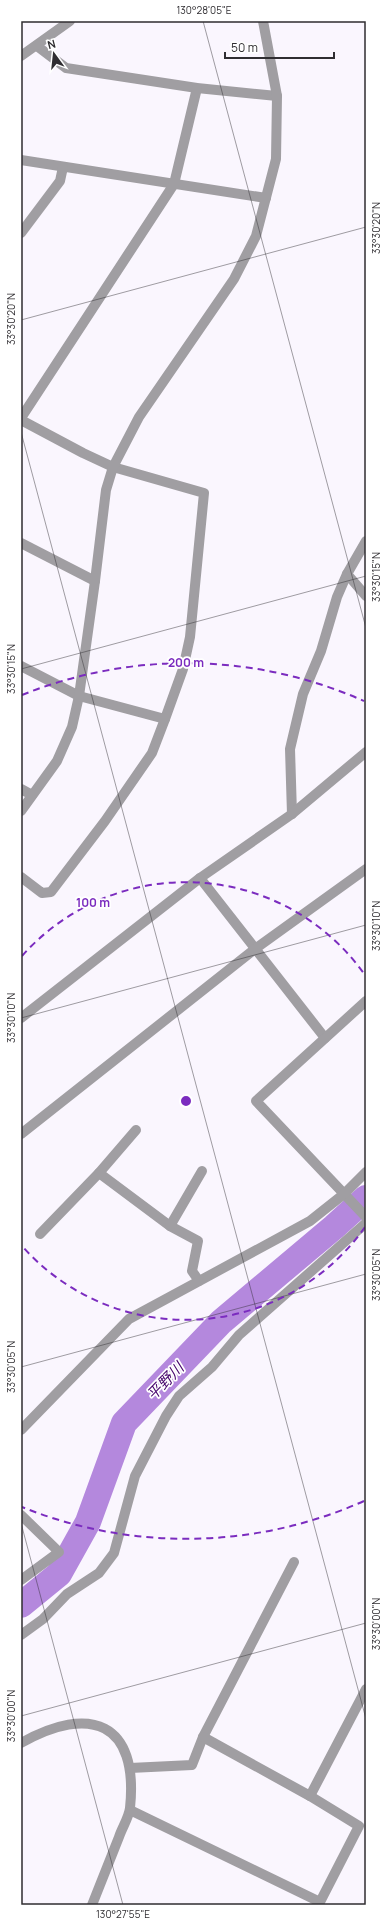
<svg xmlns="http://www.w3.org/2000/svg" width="387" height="1926" font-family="Manrope,'Noto Sans JP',sans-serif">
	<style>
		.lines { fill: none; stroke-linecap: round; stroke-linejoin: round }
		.river { stroke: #b488dd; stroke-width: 26 }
		.minor { stroke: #a09ea2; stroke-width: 10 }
		.ticks { fill: none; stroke: #2f2d31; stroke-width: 1; stroke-opacity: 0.45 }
		.ring { fill: none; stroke: #7b2cbf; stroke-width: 2; stroke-dasharray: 7 5 }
		.labels { text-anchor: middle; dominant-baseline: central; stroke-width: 3.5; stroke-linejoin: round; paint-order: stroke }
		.water-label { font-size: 15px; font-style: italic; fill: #430069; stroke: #fff }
		.centre { fill: #7b2cbf; stroke: #fff; stroke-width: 2 }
		.ring-label { font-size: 12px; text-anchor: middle; font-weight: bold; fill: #7b2cbf; stroke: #fff; stroke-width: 3.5; stroke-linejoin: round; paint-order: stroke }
		.neatline { fill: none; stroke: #2f2d31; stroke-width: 1.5 }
		.ticks-label { font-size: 10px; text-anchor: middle; fill: #2f2d31 }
	</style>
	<rect width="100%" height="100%" fill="#faf6fe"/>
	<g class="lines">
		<!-- river -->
		<polyline class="river" points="21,1605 59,1574 88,1522 124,1423 221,1322 334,1227 366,1198"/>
		<!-- minor -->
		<g class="minor">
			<polyline points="37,46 66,68 197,88 277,96"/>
			<polyline points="21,56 70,21"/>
			<polyline points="21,160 266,198"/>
			<polyline points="21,233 60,181 63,167"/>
			<polyline points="21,418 174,184 197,88"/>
			<polyline points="21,420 83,453 113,467 204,493 190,637 183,669 165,719 152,753 105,821 51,892 42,893 21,877"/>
			<polyline points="21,543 95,581"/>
			<polyline points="347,574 366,596"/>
			<polyline points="21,666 79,696 165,719"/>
			<polyline points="21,789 32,795"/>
			<polyline points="21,811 57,761 72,727 79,696 95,581 106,490 113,467 139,417 234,279 256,236 276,159 277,96 263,21"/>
			<polyline points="292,814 290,749 303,694 321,651 337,597 347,574 366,541"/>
			<polyline points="200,878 325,1038"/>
			<polyline points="366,1001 256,1101 366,1217"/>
			<polyline points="21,1018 200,878 292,814 366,752"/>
			<polyline points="21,1134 255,949 366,869"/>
			<polyline points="99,1173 170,1226 198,1241 192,1271 199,1281"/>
			<polyline points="170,1226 202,1171"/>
			<polyline points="40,1234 99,1173 136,1130"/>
			<polyline points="21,1430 129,1319 310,1221 344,1194 366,1172"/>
			<polyline points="21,1515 59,1552 21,1580"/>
			<polyline points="21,1635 43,1619 67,1594 99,1573 114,1553 135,1476 166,1416 179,1396 212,1367 239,1335 366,1223"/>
			<path d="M21,1743C90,1704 139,1722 130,1808C129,1817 122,1828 119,1837C110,1860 101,1882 92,1905"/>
			<polyline points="130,1768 192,1765 203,1737 294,1562"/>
			<polyline points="310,1796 366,1689"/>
			<polyline points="130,1810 320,1902 359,1826 310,1796 203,1737"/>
		</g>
	</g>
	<!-- ticks -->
	<path class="ticks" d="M203,21L366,628M21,320L366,227M21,432L366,1719M21,669L366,576M21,1018L366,925M21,1367L366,1274M21,1523L123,1905M21,1716L366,1623"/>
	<!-- distance rings -->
	<g class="ring">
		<path d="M365 1227A219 219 0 0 1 22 1246M22 956A219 219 0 0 1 365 975"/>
		<path d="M364 1501A438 438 0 0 1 22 1507M22 695A438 438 0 0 1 364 701"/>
	</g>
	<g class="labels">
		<!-- water labels -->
		<g class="water-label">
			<text transform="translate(165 1381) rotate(-46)">平野川</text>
		</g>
	</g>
	<circle cx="186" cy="1101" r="6" class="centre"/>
	<g class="ring-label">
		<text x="186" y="667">200 m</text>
		<text x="93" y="907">100 m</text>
	</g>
	<!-- border -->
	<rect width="387" height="1926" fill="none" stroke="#ffffff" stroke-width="44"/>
	<!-- north arrow -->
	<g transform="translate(54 54) rotate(345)" stroke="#ffffff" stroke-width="3" paint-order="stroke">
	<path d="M0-3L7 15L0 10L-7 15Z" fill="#2f2d31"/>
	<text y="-6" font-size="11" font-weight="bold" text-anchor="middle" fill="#2f2d31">N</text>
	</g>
	<!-- scale -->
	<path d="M225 52v6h109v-6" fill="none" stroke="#2f2d31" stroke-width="2"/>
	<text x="231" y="52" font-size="12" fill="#2f2d31" stroke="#ffffff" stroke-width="3" paint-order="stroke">50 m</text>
	<rect x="22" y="22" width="343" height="1882" class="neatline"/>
	<g class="ticks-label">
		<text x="204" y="14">130°28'05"E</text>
		<text transform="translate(376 228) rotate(-90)" y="4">33°30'20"N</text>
		<text transform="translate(11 319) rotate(-90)" y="4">33°30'20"N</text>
		<text transform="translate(376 577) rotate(-90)" y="4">33°30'15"N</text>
		<text transform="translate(11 669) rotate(-90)" y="4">33°30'15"N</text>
		<text transform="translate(376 926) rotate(-90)" y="4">33°30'10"N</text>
		<text transform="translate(11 1018) rotate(-90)" y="4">33°30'10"N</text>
		<text transform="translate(376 1275) rotate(-90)" y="4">33°30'05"N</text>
		<text transform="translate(11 1367) rotate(-90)" y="4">33°30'05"N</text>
		<text transform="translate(376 1624) rotate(-90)" y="4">33°30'00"N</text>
		<text transform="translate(11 1716) rotate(-90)" y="4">33°30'00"N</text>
		<text x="123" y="1918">130°27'55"E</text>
	</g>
</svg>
